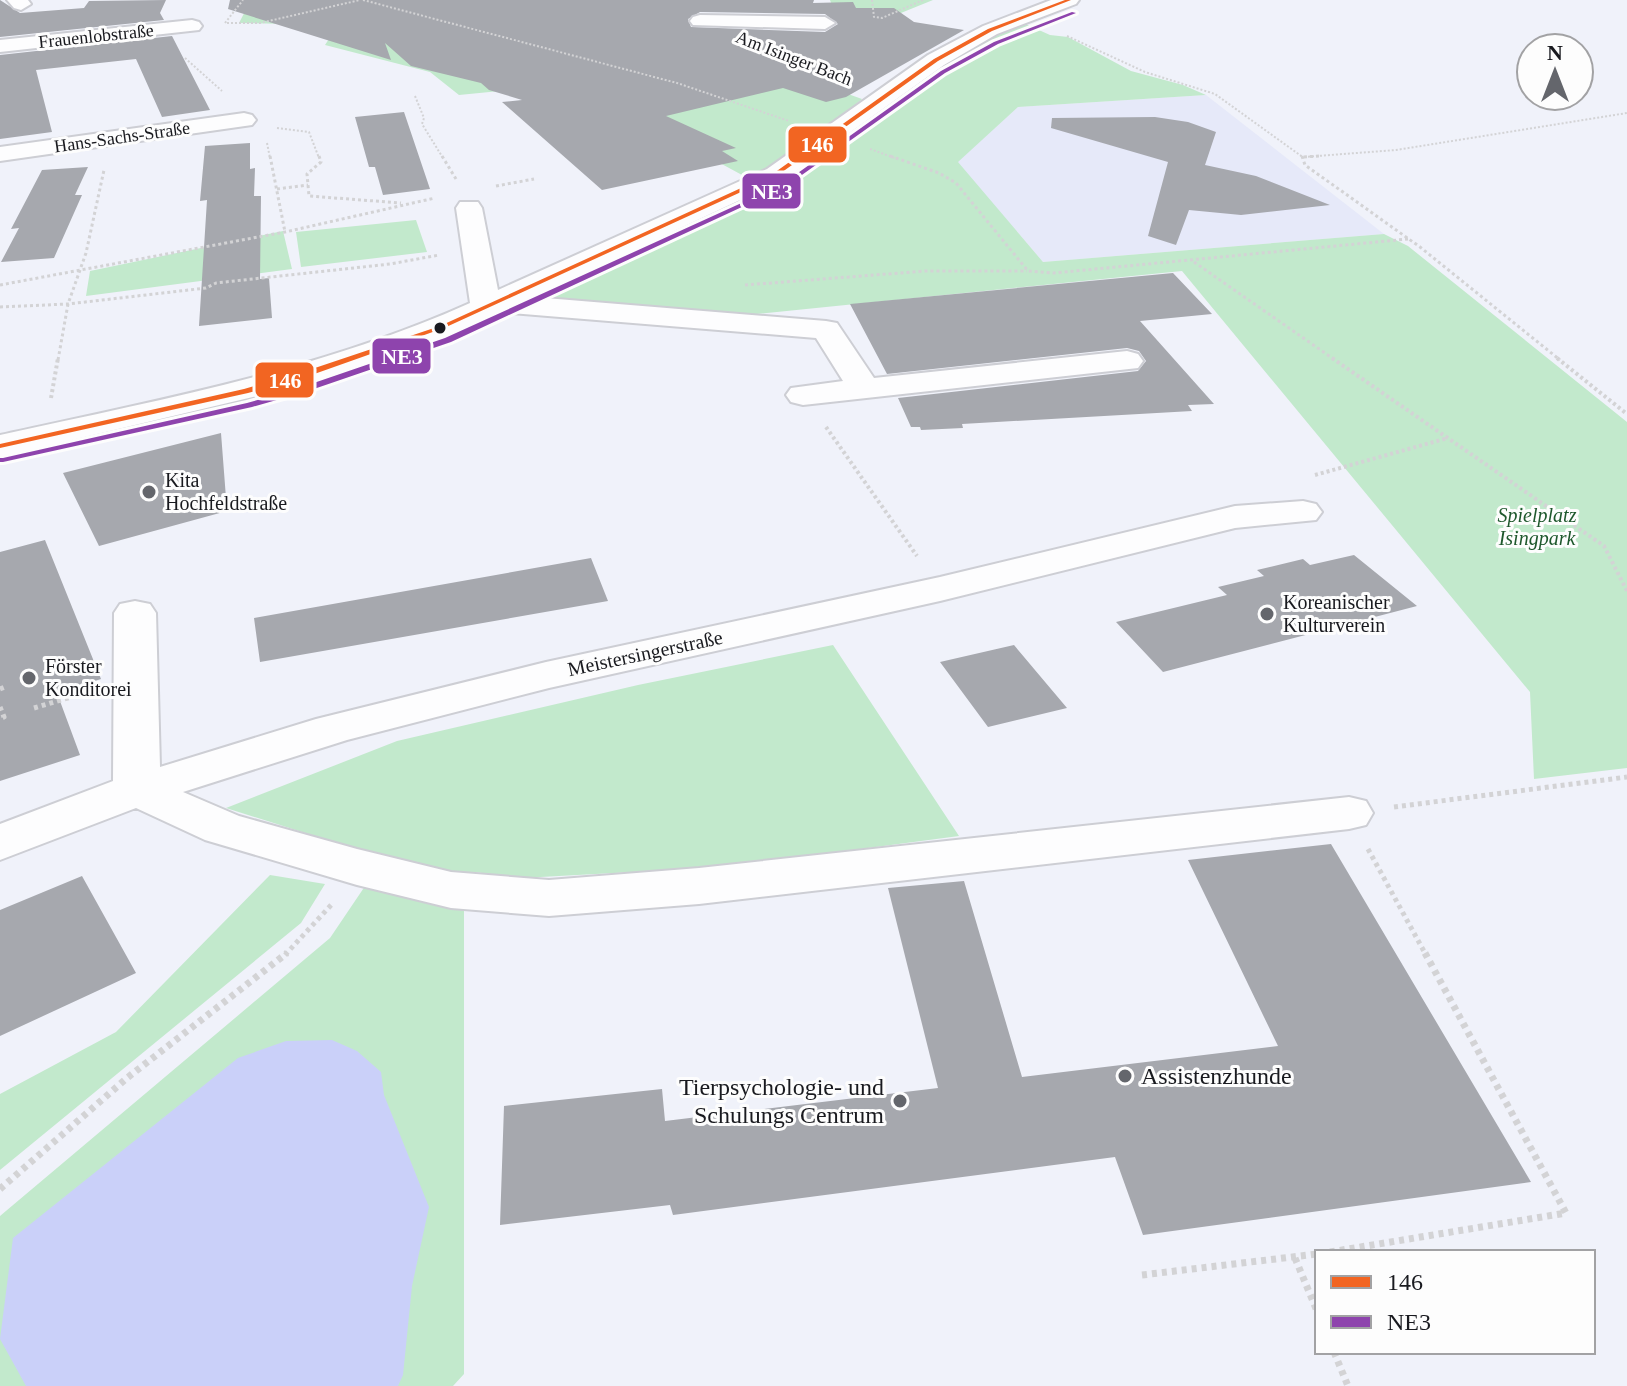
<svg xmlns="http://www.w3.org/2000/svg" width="1627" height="1386" viewBox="0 0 1627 1386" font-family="Georgia,serif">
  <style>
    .built { fill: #e6e9f9 }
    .green { fill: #c2e9cc }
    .water { fill: #cad0f9 }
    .building { fill: #a6a8ae; fill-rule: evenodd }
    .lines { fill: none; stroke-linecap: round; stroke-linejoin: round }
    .minor-casing { stroke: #cdced4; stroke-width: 4 }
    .path-far4 { stroke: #d3d3d5; stroke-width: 2; stroke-dasharray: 2 2; stroke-linecap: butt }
    .path-far3 { stroke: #d3d3d5; stroke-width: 3; stroke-dasharray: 3 3; stroke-linecap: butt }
    .path-far2 { stroke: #d3d3d5; stroke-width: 4; stroke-dasharray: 3 3; stroke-linecap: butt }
    .path-far1 { stroke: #d3d3d5; stroke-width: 5; stroke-dasharray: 4 4; stroke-linecap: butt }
    .path { stroke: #d3d3d5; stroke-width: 7; stroke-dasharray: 5 5; stroke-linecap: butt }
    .minor { fill: #fdfdfe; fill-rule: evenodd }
    .bus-1-casing { stroke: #fdfdfd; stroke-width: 6 }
    .bus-2-casing { stroke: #fdfdfd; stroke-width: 6 }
    .bus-1 { fill: #f26522; fill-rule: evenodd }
    .bus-2 { fill: #8e44ad; fill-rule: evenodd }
    .bus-dot { fill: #191a1f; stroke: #fdfdfd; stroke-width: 3 }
    .poi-dot { fill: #64666c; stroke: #fdfdfd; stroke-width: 3 }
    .labels { text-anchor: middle; stroke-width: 6; stroke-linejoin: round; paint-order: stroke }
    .far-street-label { font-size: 18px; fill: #191a1f; stroke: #fdfdfd }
    .poi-label { font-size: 20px; fill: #191a1f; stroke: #fdfdfd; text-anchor: start }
    .park-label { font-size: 20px; font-style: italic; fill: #1e582c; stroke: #fdfdfd }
    .street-label { font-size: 20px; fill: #191a1f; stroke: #fdfdfd }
    .near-poi-label { font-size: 24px; fill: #191a1f; stroke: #fdfdfd; text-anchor: start }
    .line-badge { stroke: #fdfdfd; stroke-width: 3 }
    .badge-label { font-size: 22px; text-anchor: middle; font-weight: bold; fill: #fff }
  </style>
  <rect width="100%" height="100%" fill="#f0f2fa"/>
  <!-- built -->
  <path class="built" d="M1206 95 1384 234 1043 262 957 162 1018 107Z"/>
  <!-- green -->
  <path class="green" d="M251 0 722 49 862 99 775 174 742 175 574 84 459 95 430 72 325 45 338 25 239 23Z
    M830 0H933L844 36Z
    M1021 22 1050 35 1068 37 1131 71 1183 85 1206 95 1018 107 958 162 1043 262 1384 234 1408 246 1627 422V768L1534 779 1530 692 1182 271 707 319 503 303 838 139 913 90 962 53Z
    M416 220 427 252 301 267 296 232Z
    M283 231 292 269 86 296 90 271Z
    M833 645 959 836 725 867 522 878 474 872 464 909V1374L453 1386H0V1216L330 938 384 858 226 808 397 741 638 685Z
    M270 875 325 884 301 923 0 1170V1094L116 1032Z"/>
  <!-- water -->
  <path class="water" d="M332 1040 357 1051 381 1072 384 1095 429 1207 412 1286 403 1375 398 1386H26L0 1339 13 1238 238 1058 286 1041Z"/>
  <!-- building -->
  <path class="building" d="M0 0 20 13 84 8 89 1 166 0 160 13 164 20 0 37Z
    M230 0H814L813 3 853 2 856 8H894L914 22 964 30 846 97 826 102 783 88 666 116 736 148 722 151 738 161 602 190 502 102 522 100 489 90 481 83 411 66 385 43 391 60 228 9ZM700 12 825 14 838 24 825 32 691 27 688 19Z
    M172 36 210 110 162 117 136 59 36 70 52 132 0 139V55Z
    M404 112 430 189 383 195 375 167H369L355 117Z
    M1155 117 1188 122 1216 132 1205 165 1256 176 1330 205 1241 215 1189 210 1176 245 1148 236 1168 162 1051 128 1052 118Z
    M250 143V169L255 168 254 196H261L260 279 269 278 272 318 199 326 207 200 200 201 205 146Z
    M88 167 75 195H82L54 258 1 262 19 228 11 229 42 170Z
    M1173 273 1212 314 1140 321 1214 404 1188 405 1192 411 962 424 963 428 921 430 920 427H911L898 398 1138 371 1146 361 1139 351 1127 348 887 374 850 304Z
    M221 433 227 511 99 546 63 473Z
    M45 540 101 679 57 693 80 755 0 781V552Z
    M1354 555 1417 606 1163 672 1116 622 1227 595 1218 587 1264 576 1257 570 1303 559 1310 565Z
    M591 558 608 601 260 662 254 618Z
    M1014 645 1067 708 988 727 940 662Z
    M1331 844 1531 1182 1143 1235 1115 1157 673 1215 670 1205 500 1225 504 1106 662 1089 665 1121 938 1088 888 888 964 881 1022 1077 1278 1046 1188 860Z
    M82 876 136 973 0 1036V910Z"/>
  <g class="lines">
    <defs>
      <path id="minor" d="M7 0H28L31 4 21 10 14 8Z
        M1051 0H1079L1076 4 997 34 944 65 785 179 533 297 826 321 837 323 874 378 1127 351 1138 354 1143 361 1138 368 803 405 791 402 786 395 791 388 843 381 816 338 500 312 453 334 312 383 0 457V435C159 400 321 370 470 303L456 208 460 202H478L482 208 498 290 767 169 928 55 983 26Z
        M700 15 825 17 835 23 825 29 693 25 690 21 693 17Z
        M192 20 199 22 202 26 199 30 0 52V40Z
        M244 113 252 115 256 120 252 125 0 161V147Z
        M1303 501 1316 504 1322 512 1316 520 1235 528 940 601 549 688 347 740 183 792 239 816 357 849 451 872 549 880 699 868 1349 797 1366 801 1373 813 1366 825 1349 829 699 904 549 916 451 908 357 885 205 840 136 808 0 860V824L113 781 114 613 120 604 135 601 150 604 156 613 160 767 316 719 546 662 940 577 1235 506Z"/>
    </defs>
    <!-- minor casing -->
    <use href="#minor" class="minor-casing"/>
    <!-- path-far4 -->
    <path class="path-far4" d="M363 0 677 83 789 121
      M872 0 874 17 882 18 923 0
      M225 23 243 0
      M227 23H260L360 0
      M1067 36 1145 72 1215 94 1304 158
      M791 57 848 79
      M185 58 222 91
      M415 96 424 118 422 124 443 158
      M277 128 309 132 319 158
      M267 143 270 158
      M870 149 895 158
      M1304 157 1396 150 1627 113"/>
    <!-- path-far3 -->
    <path class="path-far3" d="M270 156 285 232
      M319 156 321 162 307 174 309 196 401 203
      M442 156 456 179
      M890 156 939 173 956 183 1028 271 1054 273 1408 239
      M1302 156 1305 165 1420 247 1560 360
      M1304 157 1319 156
      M496 186 534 179
      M277 189 308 185
      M1194 262 1335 360
      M0 285 285 232 435 198
      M745 285 926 271H1027
      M0 307 68 304 206 288 216 283 390 264 439 255
      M58 360 68 304 86 253 104 170"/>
    <!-- path-far2 -->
    <path class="path-far2" d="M1332 358 1604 546 1627 591
      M1557 358 1627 414
      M51 398 58 358
      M826 427 917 556
      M1315 475 1448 438"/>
    <!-- path-far1 -->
    <path class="path-far1" d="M0 689 5 687
      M0 707 4 717 0 718
      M34 708 88 692
      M1394 807 1627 777
      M1368 849 1426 955
      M285 955 332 904"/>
    <!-- path -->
    <path class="path" d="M0 1189 127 1078 287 953
      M1330 1252 1566 1213 1425 953
      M1295 1258 1317 1311
      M1142 1275 1317 1254
      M1334 1352 1348 1386"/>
    <!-- minor -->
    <use href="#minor" class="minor"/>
    <defs>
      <path id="bus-1" d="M1065 0H1071L992 31 938 61 778 175 444 328 303 378 248 393 0 448V444L244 389 297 374 440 326 774 173 934 59 988 29Z"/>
      <path id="bus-2" d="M1072 12 1076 13 998 44 945 73 785 187 451 342 308 391 252 407 3 462H0V458H3L247 403 302 387 445 338 781 185 941 71 994 42Z"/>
    </defs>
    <!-- bus-1 casing -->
    <use href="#bus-1" class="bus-1-casing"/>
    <!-- bus-2 casing -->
    <use href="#bus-2" class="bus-2-casing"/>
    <!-- bus-1 -->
    <use href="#bus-1" class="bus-1"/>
    <!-- bus-2 -->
    <use href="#bus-2" class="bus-2"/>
  </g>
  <!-- markers -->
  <circle class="bus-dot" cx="440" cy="328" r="7"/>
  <g class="poi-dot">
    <circle cx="149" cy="492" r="8"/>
    <circle cx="1267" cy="614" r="8"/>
    <circle cx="29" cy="678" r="8"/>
    <circle cx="1125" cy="1076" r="8"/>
    <circle cx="900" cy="1101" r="8"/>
  </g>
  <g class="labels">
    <!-- far-street labels -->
    <g class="far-street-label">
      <text transform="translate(96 36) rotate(-6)" y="6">Frauenlobstraße</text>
      <text transform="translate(794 58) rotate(21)" y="6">Am Isinger Bach</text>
      <text transform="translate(122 137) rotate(-8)" y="6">Hans-Sachs-Straße</text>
    </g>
    <!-- poi labels -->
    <g class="poi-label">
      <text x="165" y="487">Kita<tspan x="165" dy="23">Hochfeldstraße</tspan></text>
      <text x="1283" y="609">Koreanischer<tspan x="1283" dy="23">Kulturverein</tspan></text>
      <text x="45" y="673">Förster<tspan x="45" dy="23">Konditorei</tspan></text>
    </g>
    <!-- park labels -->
    <g class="park-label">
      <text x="1537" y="522">Spielplatz<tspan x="1537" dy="23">Isingpark</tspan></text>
    </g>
    <!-- street labels -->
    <g class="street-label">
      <text transform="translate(645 653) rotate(-12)" y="7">Meistersingerstraße</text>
    </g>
    <!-- near-poi labels -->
    <g class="near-poi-label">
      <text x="1141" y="1084">Assistenzhunde</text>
      <text x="884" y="1095" text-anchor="end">Tierpsychologie- und<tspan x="884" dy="28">Schulungs Centrum</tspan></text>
    </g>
  </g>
  <g class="line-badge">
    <rect x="787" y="125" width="61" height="39" rx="8" fill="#f26522"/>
    <rect x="741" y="172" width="61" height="38" rx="8" fill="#8e44ad"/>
    <rect x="371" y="337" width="61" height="38" rx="8" fill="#8e44ad"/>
    <rect x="254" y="361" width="61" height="38" rx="8" fill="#f26522"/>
  </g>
  <g class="badge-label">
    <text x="817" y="152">146</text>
    <text x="772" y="199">NE3</text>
    <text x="402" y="364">NE3</text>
    <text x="285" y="388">146</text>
  </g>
  <!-- legend -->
  <rect x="1315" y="1250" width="280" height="104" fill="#fdfdfd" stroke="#a2a2a4" stroke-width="2"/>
  <rect x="1331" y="1276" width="40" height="12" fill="#f26522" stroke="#a2a2a4" stroke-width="2"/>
  <text x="1387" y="1290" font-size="24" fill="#191a1f">146</text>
  <rect x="1331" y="1316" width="40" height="12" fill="#8e44ad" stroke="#a2a2a4" stroke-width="2"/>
  <text x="1387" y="1330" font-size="24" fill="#191a1f">NE3</text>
  <!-- north arrow -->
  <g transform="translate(1555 72)"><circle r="38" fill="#fdfdfd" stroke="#a2a2a4" stroke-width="2"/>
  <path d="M0-6L14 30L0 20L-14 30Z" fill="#64666c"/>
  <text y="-12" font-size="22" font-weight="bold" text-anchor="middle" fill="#191a1f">N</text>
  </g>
</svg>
